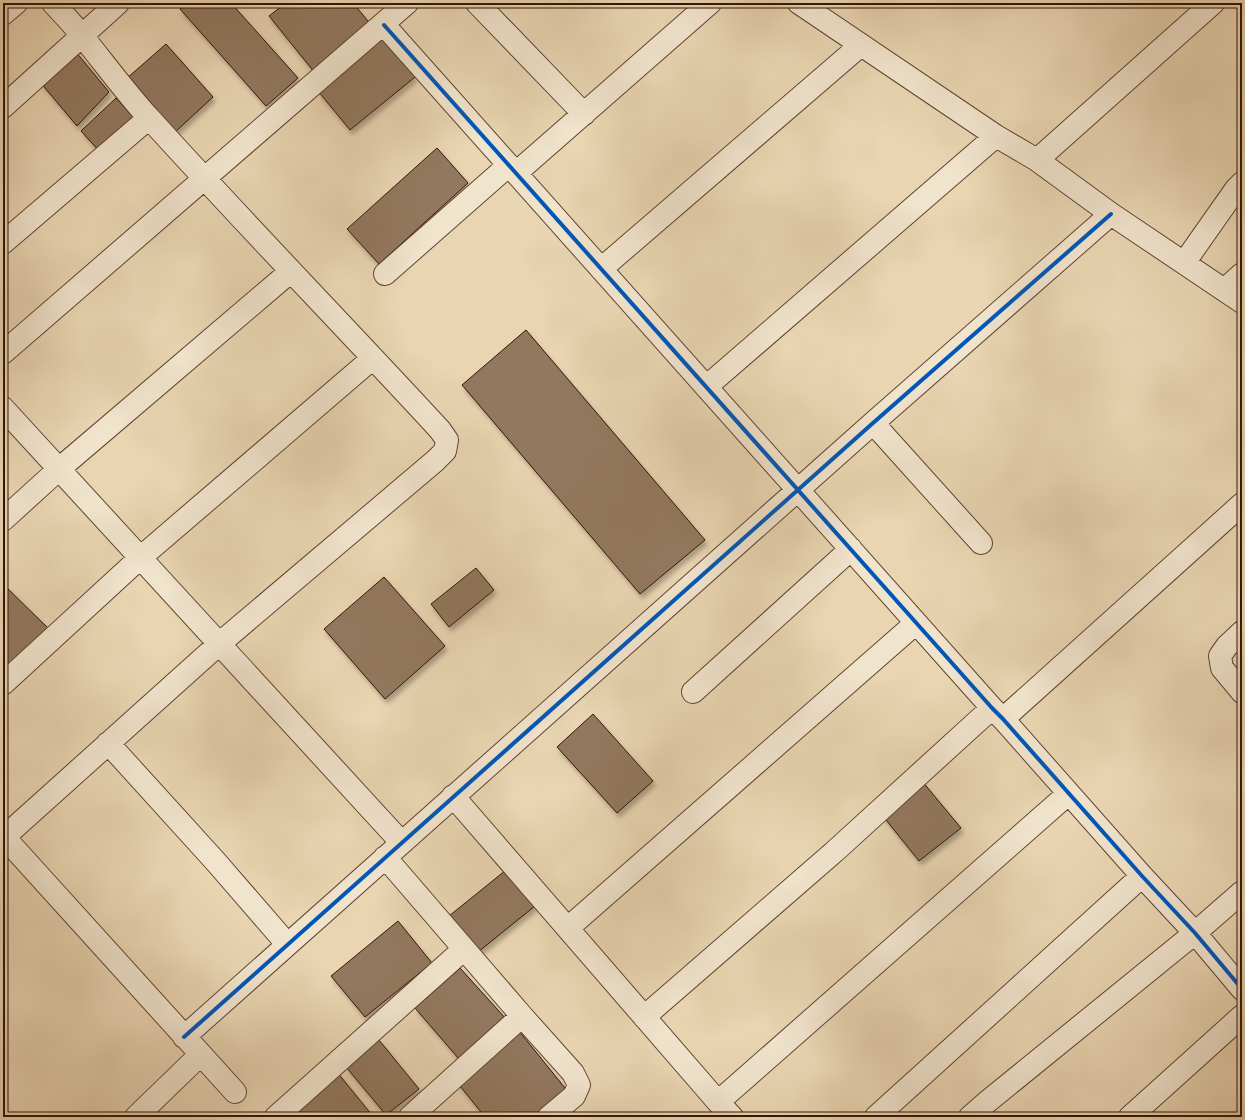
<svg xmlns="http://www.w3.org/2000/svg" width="1245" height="1120" viewBox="0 0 1245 1120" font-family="Alegreya,serif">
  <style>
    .building { fill: #92785e; stroke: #331404; filter: url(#shadow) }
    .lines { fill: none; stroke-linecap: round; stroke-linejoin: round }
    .minor-casing { stroke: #604430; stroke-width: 24 }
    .minor { stroke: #f1e4cd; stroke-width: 22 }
    .cycleway-casing { stroke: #f1e4cd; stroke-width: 6 }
    .cycleway { stroke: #0057b8; stroke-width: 4 }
  </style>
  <defs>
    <filter id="shadow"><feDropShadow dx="2.5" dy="4.5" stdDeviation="2" flood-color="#0004"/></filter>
  </defs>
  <rect width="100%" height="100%" fill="#e9d5b2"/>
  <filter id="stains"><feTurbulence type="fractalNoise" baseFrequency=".005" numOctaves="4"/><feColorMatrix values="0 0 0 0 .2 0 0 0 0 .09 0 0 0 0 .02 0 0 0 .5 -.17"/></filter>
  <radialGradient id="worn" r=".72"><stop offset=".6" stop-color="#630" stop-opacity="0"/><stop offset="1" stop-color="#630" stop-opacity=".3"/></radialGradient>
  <!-- building -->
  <path class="building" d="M187 3H231L298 78 266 106 180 9Z
    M286 3H353L372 26 315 73 269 16Z
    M383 38 415 77 350 130 318 91Z
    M166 44 213 97 174 133 126 79Z
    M76 52 109 92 77 126 40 82Z
    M116 98 136 120 101 153 81 131Z
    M437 148 468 183 379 264 347 229Z
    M526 330 705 540 640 594 462 385Z
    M476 568 494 590 449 627 431 604Z
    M384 577 445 646 385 699 324 629Z
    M3 584 50 630 3 671Z
    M593 714 653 781 617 813 557 747Z
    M922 781 961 828 919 861 882 815Z
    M506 870 535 906 478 952 449 916Z
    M398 921 432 963 365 1017 331 976Z
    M460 968 507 1020 459 1059 415 1008Z
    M519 1031 569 1093 539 1117H485L456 1081Z
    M379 1040 419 1089 386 1115 346 1067Z
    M337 1072 372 1115 369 1117H282Z"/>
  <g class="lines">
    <defs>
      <path id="minor" d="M477 3 584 114
        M799 3 996 136 1037 160 1111 214 1242 302
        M3 14 16 3
        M384 25 992 708 1003 719 1142 876 1195 933 1242 989
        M3 107 118 3
        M1037 160 1213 3
        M516 173 710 3
        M3 243 149 118
        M1184 263 1236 189 1242 183
        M601 269 861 45
        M385 274 509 165
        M1224 290 1242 274
        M3 353 407 3
        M706 387 996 136
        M3 408 401 842
        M873 423 981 543
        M3 520 59 469 290 272
        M1242 632 1227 646 1220 656 1222 668 1242 692
        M3 684 140 558 373 358
        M693 692 851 549
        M1003 719 1242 504
        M108 743 216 862 287 944
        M453 796 718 1102 732 1117
        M4 837 235 1092
        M3 838 219 644 435 461 445 451 447 440 440 430C344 326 245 224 150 119 126 93 105 64 83 37 74 25 63 14 53 3
        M385 857 522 1016 573 1073 579 1085 574 1096 549 1117
        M568 928 916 623
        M644 1017 834 852 992 708
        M184 1037 873 423 1111 214
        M718 1102 1068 794
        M136 1117 200 1055
        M276 1117 464 949
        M410 1117 522 1016
        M876 1117 1142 876
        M970 1117 987 1102 1195 933 1242 892
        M1130 1117 1242 1016"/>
    </defs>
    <!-- minor casing -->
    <use href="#minor" class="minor-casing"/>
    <!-- minor -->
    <use href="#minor" class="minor"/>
    <defs>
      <path id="cycleway" d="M384 25 992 708 1003 719 1142 876 1195 933 1242 989
        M184 1037 873 423 1111 214"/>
    </defs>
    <!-- cycleway casing -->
    <use href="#cycleway" class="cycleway-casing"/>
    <!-- cycleway -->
    <use href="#cycleway" class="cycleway"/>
  </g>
  <!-- margin -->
  <rect width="1245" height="1120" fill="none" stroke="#e9d5b2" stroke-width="16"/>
  <rect x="4" y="4" width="1237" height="1112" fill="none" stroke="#331404" stroke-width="2"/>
  <rect x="8" y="8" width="1229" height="1104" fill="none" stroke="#331404"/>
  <rect width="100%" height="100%" filter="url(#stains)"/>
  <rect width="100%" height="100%" fill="url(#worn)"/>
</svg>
